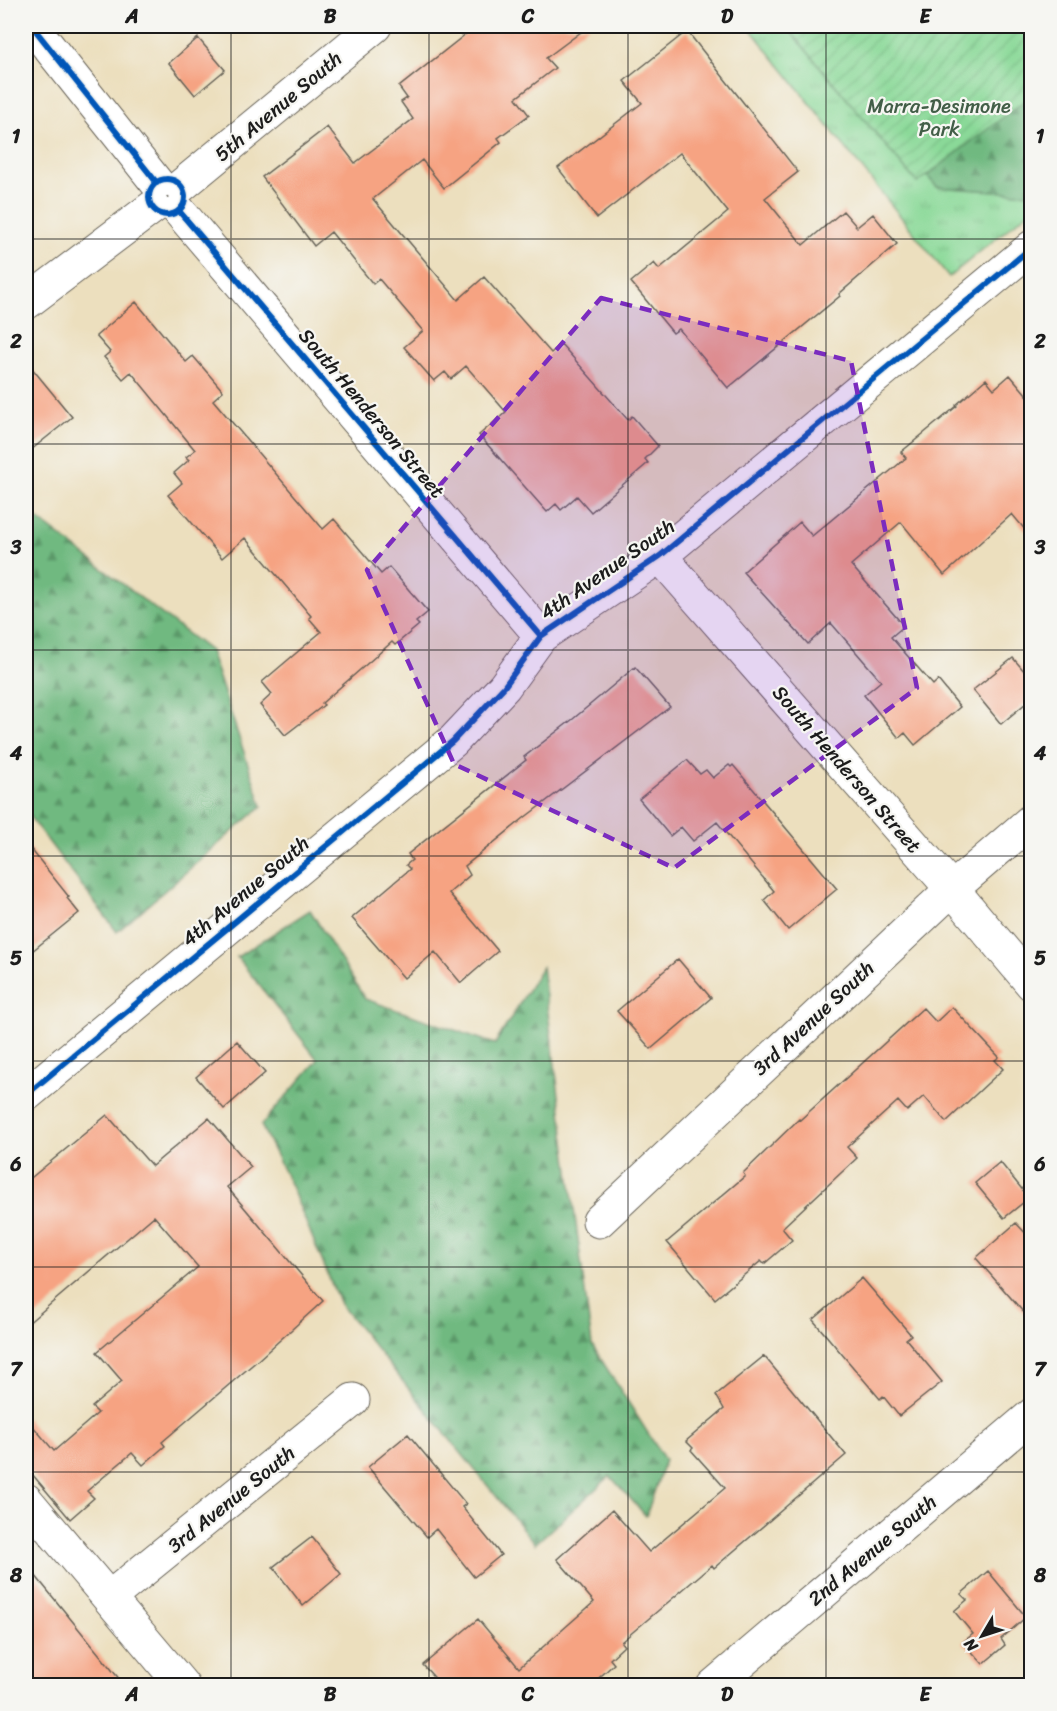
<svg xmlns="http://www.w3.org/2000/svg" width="1057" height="1711" viewBox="0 0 1057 1711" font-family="Sriracha,sans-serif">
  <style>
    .grass { fill: url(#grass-tufts); stroke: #537a5a; stroke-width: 1.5 }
    .forest { fill: url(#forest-firs); stroke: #466a4e; stroke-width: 1.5 }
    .garden { fill: url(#garden-furrows); stroke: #537a5a; stroke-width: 1.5 }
    .building { fill: #f6a382 }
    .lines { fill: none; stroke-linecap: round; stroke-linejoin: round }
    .minor-casing { stroke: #656055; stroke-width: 35 }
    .minor { stroke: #fff; stroke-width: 33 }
    .cycleway-casing { stroke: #f6f6f2; stroke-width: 10 }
    .cycleway { stroke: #0057b8; stroke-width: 6 }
    .marked { fill: #7b2cbf; fill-opacity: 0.2; stroke: #7b2cbf; stroke-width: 4.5; stroke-dasharray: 12 8; stroke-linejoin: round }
    .grid { fill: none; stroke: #1c1c1c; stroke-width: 1.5; stroke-opacity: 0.55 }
    .labels { text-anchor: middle; stroke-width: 4.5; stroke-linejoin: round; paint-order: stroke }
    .street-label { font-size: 20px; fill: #1c1c1c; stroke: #f6f6f2 }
    .park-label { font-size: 20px; fill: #425e47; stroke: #f6f6f2 }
    .neatline { fill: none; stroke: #1c1c1c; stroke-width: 2 }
    .grid-label { font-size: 20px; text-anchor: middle; font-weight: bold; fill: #1c1c1c }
  </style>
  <defs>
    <pattern id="grass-tufts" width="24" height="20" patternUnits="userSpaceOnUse" patternTransform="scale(1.5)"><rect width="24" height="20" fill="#8ad998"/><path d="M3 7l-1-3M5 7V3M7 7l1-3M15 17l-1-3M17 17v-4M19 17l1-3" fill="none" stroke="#76ba82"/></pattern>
    <pattern id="forest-firs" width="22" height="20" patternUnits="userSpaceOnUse" patternTransform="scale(1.5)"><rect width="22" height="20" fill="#6fb980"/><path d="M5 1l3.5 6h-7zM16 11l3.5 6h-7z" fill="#5a9668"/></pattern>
    <pattern id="garden-furrows" width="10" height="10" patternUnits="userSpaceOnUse" patternTransform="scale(1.5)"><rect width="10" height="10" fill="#8ad998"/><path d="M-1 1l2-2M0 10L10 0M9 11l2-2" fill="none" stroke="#76ba82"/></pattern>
  </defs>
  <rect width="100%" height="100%" fill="#f6f6f2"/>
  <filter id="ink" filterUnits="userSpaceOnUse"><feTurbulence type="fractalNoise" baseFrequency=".0167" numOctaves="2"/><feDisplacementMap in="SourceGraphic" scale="12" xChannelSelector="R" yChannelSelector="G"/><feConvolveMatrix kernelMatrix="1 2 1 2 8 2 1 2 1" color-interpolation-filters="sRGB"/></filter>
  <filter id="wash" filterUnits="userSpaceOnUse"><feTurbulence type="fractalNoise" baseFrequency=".008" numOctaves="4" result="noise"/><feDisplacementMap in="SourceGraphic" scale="24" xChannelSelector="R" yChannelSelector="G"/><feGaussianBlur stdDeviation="1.35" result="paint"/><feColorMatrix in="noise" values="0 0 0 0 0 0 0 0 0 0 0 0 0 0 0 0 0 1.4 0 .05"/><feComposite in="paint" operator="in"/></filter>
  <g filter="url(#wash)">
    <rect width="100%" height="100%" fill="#ecdfbe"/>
    <!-- grass -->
    <path class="grass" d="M748 26H1031V210L949 277Z"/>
    <!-- forest -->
    <path class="forest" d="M1031 93V194L937 187 927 176Z
      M26 510 210 651 262 806 117 932 26 812Z
      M310 910 365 999 495 1044 542 967 592 1345 665 1460 646 1516 610 1476 535 1544 340 1304 291 1186 261 1125 318 1060 237 957Z"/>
    <!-- garden -->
    <path class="garden" d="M786 26H1031V96L917 183Z"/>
    <g id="blocks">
      <!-- building -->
      <path class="building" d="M476 26H589L546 58 555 68 516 98 529 115 498 138 501 142 444 188 422 160 373 199 458 300 484 277 551 353 561 344 628 420 632 416 658 446 645 459 648 463 591 512 577 496 561 510 556 504 547 512 479 435 506 412 466 366 451 379 445 372 434 381 404 347 423 331 379 279 373 284 331 232 314 246 262 177 327 127 355 163 413 119 401 102 407 98 399 87Z
        M687 31 798 172 765 198 803 245 843 211 857 227 873 214 897 244 839 294 840 296 728 388 679 329 673 333 631 282 654 263 659 269 728 212 680 153 597 218 558 168 642 103 624 81Z
        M198 38 225 70 195 95 169 63Z
        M136 302 186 362 193 356 223 391 213 400 323 529 334 519 381 574 389 567 428 612 416 622 419 625 395 645 392 642 322 703 324 705 285 735 260 705 272 694 262 682 321 632 309 618 311 616 245 538 222 558 168 495 182 483 174 473 189 460 186 457 195 450 131 372 123 379 104 357 110 352 96 336Z
        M26 361 72 417 26 454Z
        M1010 375 1032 401V538L1012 514 944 575 901 522 851 565 904 626 891 637 933 685 938 680 960 707 915 745 905 733 899 738 864 695 881 681 831 623 808 644 743 572 800 522 812 536 906 458 901 452 957 406 956 405 986 379 994 389Z
        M1013 658 1032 680V698L1001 724 973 690Z
        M635 667 670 707 524 818 465 866 470 875 449 893 498 951 461 983 435 952 404 978 352 918 410 869 406 865 412 860 408 854 526 760 524 757 573 719Z
        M687 760 700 774 706 770 713 778 729 765 731 767 733 765 837 889 788 930 764 900 774 891 717 822 693 841 681 827 670 836 639 799Z
        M26 843 69 897 67 898 79 913 26 956Z
        M678 959 711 998 651 1049 617 1011Z
        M952 1007 999 1057 995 1060 1003 1069 946 1122 924 1096 907 1111 898 1101 847 1147 857 1158 782 1228 792 1240 764 1264 761 1261 715 1299 667 1242 745 1176 743 1173 799 1119 800 1120 923 1008 936 1022Z
        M237 1041 265 1073 224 1109 196 1077Z
        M107 1115 152 1166 209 1118 251 1167 227 1187 323 1301 258 1360 162 1442 165 1446 143 1465 132 1453 87 1491 94 1498 70 1519 26 1467V1418L54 1451 98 1413 92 1407 122 1381 97 1352 198 1267 154 1216 26 1325V1182Z
        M1000 1162 1029 1198 1004 1218 975 1183Z
        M1016 1223 1032 1240V1322L976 1258Z
        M862 1278 911 1335 906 1339 942 1382 899 1416 883 1396 880 1399 813 1320Z
        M764 1356 846 1455 714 1568 712 1565 621 1642 624 1646 610 1659 614 1664 590 1686H442L423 1665 478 1619 519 1668 594 1602 557 1559 612 1510 649 1552 725 1488 691 1450 693 1448 686 1441 724 1409 716 1395Z
        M408 1434 466 1504 462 1507 501 1555 474 1577 436 1529 427 1537 368 1467Z
        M312 1537 341 1574 303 1606 273 1567Z
        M26 1564 125 1686H26Z
        M988 1571 1026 1617 1001 1639 1005 1645 983 1664 963 1642 973 1634 954 1611 967 1600 961 1594Z"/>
    </g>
  </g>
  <g filter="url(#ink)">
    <use href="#blocks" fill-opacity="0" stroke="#656055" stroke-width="1.5"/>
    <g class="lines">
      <defs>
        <path id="minor" d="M32 26 157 183
          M181 186 375 26
          M179 211 541 636
          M26 303 153 207
          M660 556 952 889 1032 984
          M26 1095 453 741 504 687 541 636 660 556 1032 247
          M599 1221 952 889 1032 820
          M26 1500 183 1686
          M109 1598 353 1400
          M713 1686 1032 1415"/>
      </defs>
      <!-- minor casing -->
      <use href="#minor" class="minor-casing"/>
      <!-- minor -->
      <use href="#minor" class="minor"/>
      <defs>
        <path id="cycleway" d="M32 26 157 183
          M149 197a18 18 0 1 1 36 0a18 18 0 1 1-36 0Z
          M179 211 541 636
          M26 1095 453 741 504 687 541 636 660 556 1032 247"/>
      </defs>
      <!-- cycleway casing -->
      <use href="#cycleway" class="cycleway-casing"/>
      <!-- cycleway -->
      <use href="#cycleway" class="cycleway"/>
    </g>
  </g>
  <!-- marked area -->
  <path class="marked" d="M601 298 851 361 917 688 674 868 454 764 367 570Z"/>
  <!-- grid -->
  <path class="grid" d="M231 26V1686M429 26V1686M628 26V1686M826 26V1686M26 239H1032M26 444H1032M26 650H1032M26 856H1032M26 1061H1032M26 1267H1032M26 1472H1032"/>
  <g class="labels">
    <!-- street labels -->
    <g class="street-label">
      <text transform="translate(278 106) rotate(-40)" y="7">5th Avenue South</text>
      <text transform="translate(372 413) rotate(50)" y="7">South Henderson Street</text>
      <text transform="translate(607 569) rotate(-35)" y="7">4th Avenue South</text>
      <text transform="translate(847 769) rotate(49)" y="7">South Henderson Street</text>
      <text transform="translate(245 891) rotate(-40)" y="7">4th Avenue South</text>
      <text transform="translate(813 1018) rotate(-43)" y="7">3rd Avenue South</text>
      <text transform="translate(231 1499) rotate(-39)" y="7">3rd Avenue South</text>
      <text transform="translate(872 1550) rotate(-40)" y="7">2nd Avenue South</text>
    </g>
    <!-- park labels -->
    <g class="park-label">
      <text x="939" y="113">Marra-Desimone<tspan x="939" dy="23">Park</tspan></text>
    </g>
  </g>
  <!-- margin -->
  <rect width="1057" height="1711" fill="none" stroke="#f6f6f2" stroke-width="66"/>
  <!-- north arrow -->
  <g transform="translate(982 1636) rotate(231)" stroke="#f6f6f2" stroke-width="4.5" paint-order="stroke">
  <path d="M0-4.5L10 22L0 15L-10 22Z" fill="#1c1c1c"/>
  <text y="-9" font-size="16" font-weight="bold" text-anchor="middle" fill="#1c1c1c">N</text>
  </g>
  <rect x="33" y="33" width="991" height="1645" class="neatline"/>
  <g class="grid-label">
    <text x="132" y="23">A</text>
    <text x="330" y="23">B</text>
    <text x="528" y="23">C</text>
    <text x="727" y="23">D</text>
    <text x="925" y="23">E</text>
    <text x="16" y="143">1</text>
    <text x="1040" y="143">1</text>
    <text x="16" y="348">2</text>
    <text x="1040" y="348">2</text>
    <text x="16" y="554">3</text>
    <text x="1040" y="554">3</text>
    <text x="16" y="760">4</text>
    <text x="1040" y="760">4</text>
    <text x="16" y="965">5</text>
    <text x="1040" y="965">5</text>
    <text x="16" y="1171">6</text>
    <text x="1040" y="1171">6</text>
    <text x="16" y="1376">7</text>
    <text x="1040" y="1376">7</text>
    <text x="16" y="1582">8</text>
    <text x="1040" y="1582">8</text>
    <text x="132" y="1701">A</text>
    <text x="330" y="1701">B</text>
    <text x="528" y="1701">C</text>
    <text x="727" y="1701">D</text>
    <text x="925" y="1701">E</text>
  </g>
</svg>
